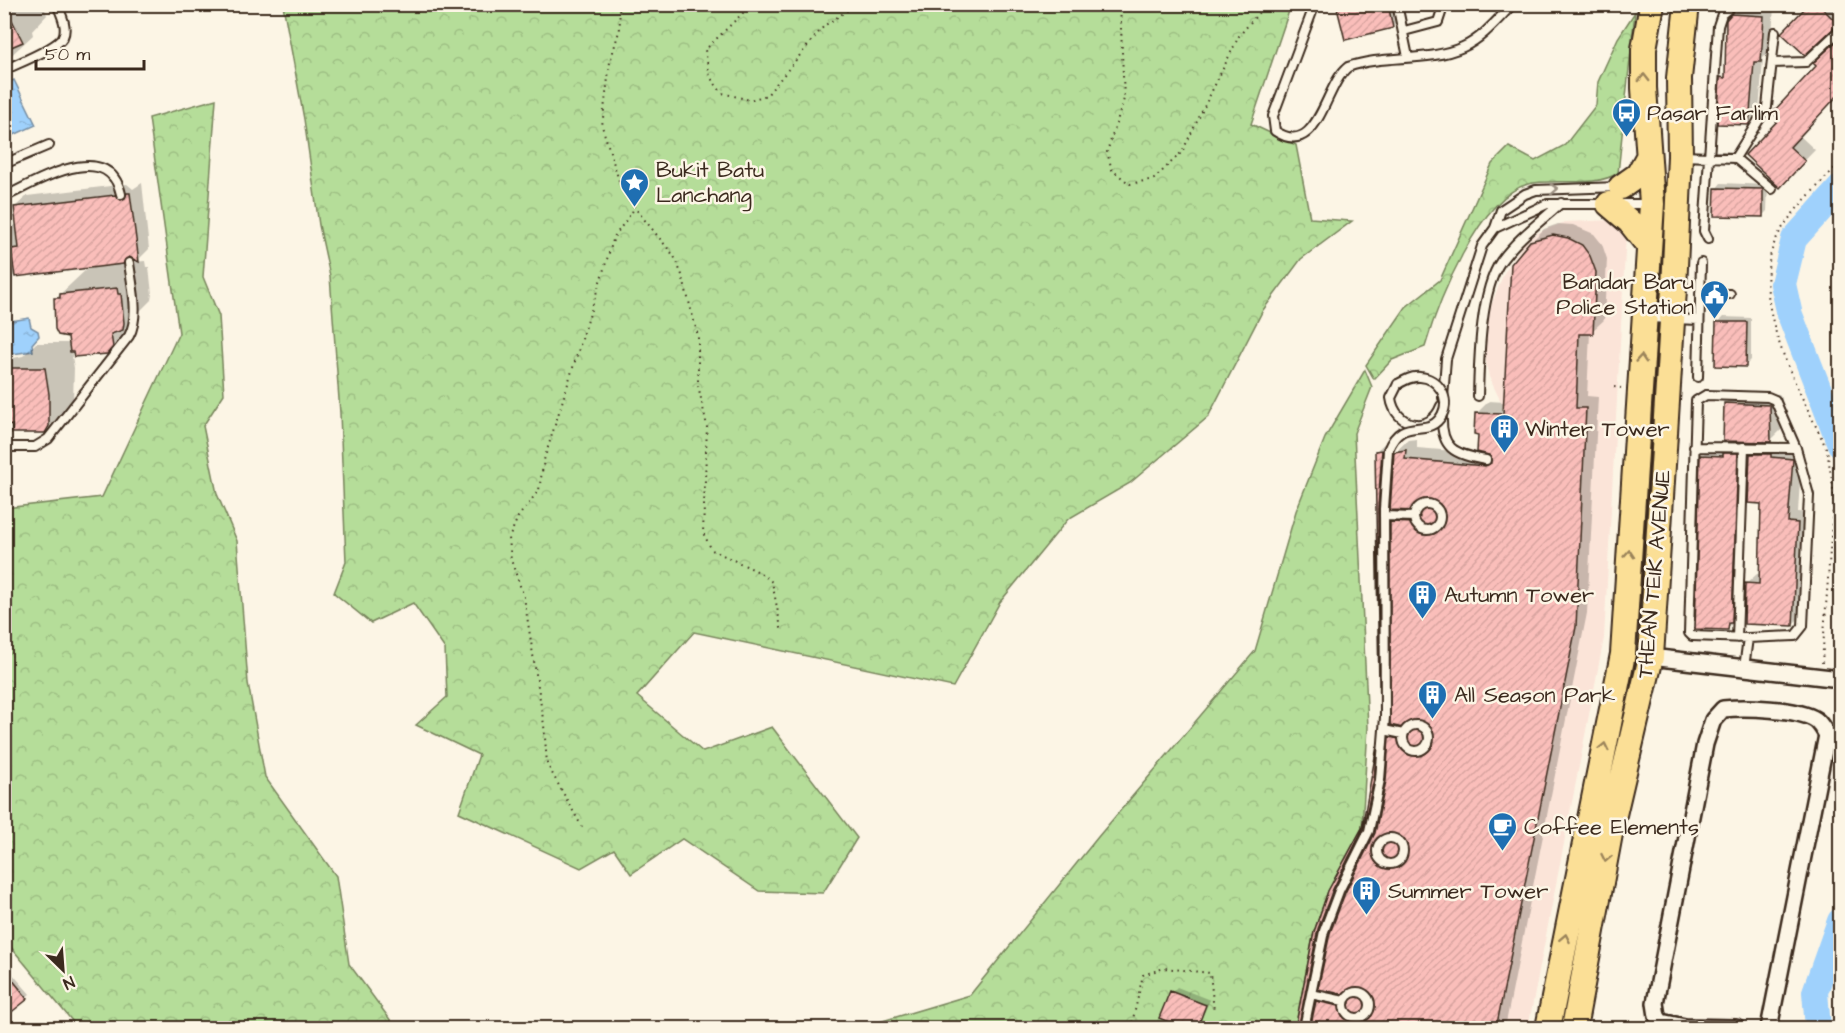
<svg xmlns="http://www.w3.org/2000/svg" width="1845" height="1033" viewBox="0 0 1845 1033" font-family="'Architects Daughter',sans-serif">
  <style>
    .built { fill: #fbe4d8 }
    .forest { fill: url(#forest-crowns); stroke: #78845c; stroke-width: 1.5 }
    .water { fill: url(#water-ripples); stroke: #778ea3; stroke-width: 1.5 }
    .shadow { fill: #0003; fill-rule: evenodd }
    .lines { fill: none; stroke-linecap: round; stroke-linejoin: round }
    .river { stroke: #9fd1fc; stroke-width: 26 }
    .building { fill: url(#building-hatch); stroke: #3b2a1e; stroke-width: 1.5 }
    .service-casing { stroke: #3b2a1e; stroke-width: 12 }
    .minor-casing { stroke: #3b2a1e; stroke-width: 20 }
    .primary-casing { stroke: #3b2a1e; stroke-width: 28 }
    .path { stroke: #3b2a1e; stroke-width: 2; stroke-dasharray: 1.5 4.5; stroke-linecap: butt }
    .service { stroke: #fcf5e5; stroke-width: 8 }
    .minor { stroke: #fcf5e5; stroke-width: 15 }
    .primary { stroke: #fbdf96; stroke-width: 24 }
    .service-bridge-casing { stroke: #3b2a1e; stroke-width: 12; stroke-linecap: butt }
    .service-bridge { stroke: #fcf5e5; stroke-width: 8 }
    .oneway { stroke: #9b845a }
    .oneway2 { stroke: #9c9082 }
    .labels { text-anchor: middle; stroke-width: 5; stroke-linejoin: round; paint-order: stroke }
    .poi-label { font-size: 22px; fill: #3b2a1e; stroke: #fcf5e5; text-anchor: start }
    .street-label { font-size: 22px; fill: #3b2a1e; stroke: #fcf5e5 }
  </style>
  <defs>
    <pattern id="forest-crowns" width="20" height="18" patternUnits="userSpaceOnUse" patternTransform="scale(1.5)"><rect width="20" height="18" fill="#b5dd99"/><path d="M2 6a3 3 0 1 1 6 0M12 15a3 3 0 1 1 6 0" fill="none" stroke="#9dbe83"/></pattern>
    <pattern id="water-ripples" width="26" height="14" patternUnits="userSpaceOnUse" patternTransform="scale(1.5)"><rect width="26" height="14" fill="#9fd1fc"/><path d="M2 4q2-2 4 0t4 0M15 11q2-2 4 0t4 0" fill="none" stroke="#8ab4d8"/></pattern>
    <pattern id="building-hatch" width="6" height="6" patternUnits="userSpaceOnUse" patternTransform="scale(1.5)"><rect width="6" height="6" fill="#fabeba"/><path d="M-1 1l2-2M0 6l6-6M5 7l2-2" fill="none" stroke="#d7a39f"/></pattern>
  </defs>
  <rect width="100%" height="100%" fill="#fcf5e5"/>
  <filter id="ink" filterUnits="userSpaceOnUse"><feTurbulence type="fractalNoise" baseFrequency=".0167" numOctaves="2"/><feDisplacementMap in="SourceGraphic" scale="12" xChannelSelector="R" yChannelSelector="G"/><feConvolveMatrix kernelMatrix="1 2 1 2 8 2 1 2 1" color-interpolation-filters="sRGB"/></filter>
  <g filter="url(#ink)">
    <!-- built -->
    <path class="built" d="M1614 220 1626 234 1604 638 1528 1028H1426L1517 407 1503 406 1489 377 1484 351 1488 313 1504 273 1524 242 1539 232 1565 222Z"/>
    <!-- forest -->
    <path class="forest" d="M283 5H1291L1251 124 1296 145 1310 218 1352 221 1301 259 1263 310 1208 417 1130 483 1068 519 1000 602 953 687 694 632 637 696 703 752 772 727 857 838 823 893 759 891 682 839 631 874 614 849 581 868 459 812 479 755 416 725 447 697 445 649 413 603 371 623 334 593 346 562 340 413 330 276 319 225 304 119Z
      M1635 12 1618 173C1593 189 1556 177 1528 184 1479 197 1438 302 1425 347L1392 360 1374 379 1366 365 1406 307 1440 280 1492 164 1509 147 1535 161 1565 145 1596 105 1598 82 1618 38Z
      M216 99 203 277 219 316 224 394 203 426 217 494 237 541 248 683 265 777 336 876 349 964 394 1025 416 1028H78L5 940 7 545 5 508 102 497 179 333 149 118Z
      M1365 370 1372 387 1354 433 1368 727 1362 828 1328 891 1314 932 1295 1028H859L970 995 1098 837 1255 651 1296 511 1325 438Z"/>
    <!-- water -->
    <path class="water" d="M14 80 36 125 5 139V84Z
      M29 318 31 327 38 331 39 336 32 344 33 351 5 355V322Z"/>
    <!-- shadow -->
    <path class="shadow" d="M4 4H43L47 15 32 31 33 35 4 62Z
      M1337 4H1400L1403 16 1393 27Z
      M1455 4H1472L1456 8Z
      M1811 4H1839L1840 20 1805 53Z
      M1743 5 1774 6 1771 50 1763 58 1759 113 1748 123 1722 78 1726 74 1732 15Z
      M1840 39V91L1799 135 1815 150 1780 186 1781 119 1819 66 1815 63Z
      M142 183 149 249 138 260 129 256 121 263 145 261 146 267H149L152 294 151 300 140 311V317L107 352 71 350 74 368 73 402 45 431 4 420V367L14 358 23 356 36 343H70L55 299 90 266 4 277V227L18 225 15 207 27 196 127 184 133 189Z
      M1721 183 1768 185 1767 211 1762 216 1716 189Z
      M1558 224 1573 225 1594 234 1602 244 1607 259 1604 320 1590 333 1587 396 1598 397 1587 613 1505 1028H1297L1316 932 1330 892 1364 828 1378 746 1402 727 1392 523 1405 509 1395 452 1408 440 1417 439V448L1478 453 1477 413 1489 401 1505 402 1531 242 1544 229ZM1387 759V781L1376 833 1329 990 1317 1002 1313 1020 1310 1018 1330 916 1375 815Z
      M1723 317 1751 318V360L1746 365 1718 322Z
      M1736 393 1779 394 1782 398 1781 430 1771 440 1725 403Z
      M1387 441H1392L1388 497 1389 674 1380 682 1376 451Z
      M1735 443H1748L1742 611 1728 628 1702 456 1712 445 1732 446Z
      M1762 444 1802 448 1798 512 1808 513 1803 614 1792 625 1746 584 1757 574H1760L1762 502 1751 454Z
      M4 964 30 994 4 1016Z
      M1177 987 1210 1000 1197 1028 1172 992Z"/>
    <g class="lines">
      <!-- river -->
      <path class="river" d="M1840 188 1794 239 1783 284 1790 315 1840 444
        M1818 1028 1815 992 1840 921"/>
    </g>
    <!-- building -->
    <path class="building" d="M4 4 23 42 4 50Z
      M1336 4H1388L1393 28 1345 40Z
      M1809 4H1818L1838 24 1805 55 1781 33Z
      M1731 14 1764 16 1761 62H1754L1749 125 1717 124 1720 77 1725 78 1726 20Z
      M1840 38V93L1790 147 1805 161 1780 188 1745 155 1779 119 1772 113 1816 66 1813 63Z
      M1715 188 1763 189V217L1714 216Z
      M127 193H130L139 262 129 257 123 264 15 277 11 249 19 248 14 207 115 195 121 200 125 198Z
      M1553 235 1568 238 1582 245 1590 256 1596 272 1593 334H1579L1576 408H1586L1576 627 1496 1029H1310L1316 1001 1343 1007 1350 1003 1346 995 1318 989 1330 933 1345 893 1375 833 1386 781 1389 737 1404 740 1409 735 1407 729 1390 725V522L1414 523 1420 517 1415 511 1390 510 1394 452 1406 450 1405 459 1485 466 1491 463 1489 455 1477 452 1478 435 1474 434 1475 413 1503 414 1511 264 1530 241Z
      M117 288 118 294H121L124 323 123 330 111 334 113 347 107 354 74 357 73 352H70L68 337 58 335 55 329 54 298H60V294Z
      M1716 322H1747L1746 367 1715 366Z
      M9 368H45L49 394V426L45 433H12V425L8 426V411H4Z
      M1724 403 1770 405 1771 442 1723 441Z
      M1382 450 1378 509 1379 686 1375 451Z
      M1723 453H1738L1732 623H1729L1728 630 1695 629 1700 455 1723 456Z
      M1750 454H1771V457L1793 459 1788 522 1798 523 1793 626 1744 624 1745 583 1759 584 1761 504 1748 503Z
      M1377 746 1374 779 1363 829 1333 889 1318 929 1298 1029H1295L1314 932 1328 891 1362 828Z
      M11 978 28 999 4 1018V983Z
      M1170 991 1206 1005 1197 1029H1186L1159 1018Z"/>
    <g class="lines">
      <defs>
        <path id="service" d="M1315 4 1273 116 1275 131C1319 160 1324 85 1348 67 1384 54 1427 63 1463 47 1483 38 1498 19 1513 4
          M1397 4 1408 57
          M1404 31 1438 22 1441 13 1439 4
          M1772 63 1806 62 1840 30
          M4 70C18 63 56 49 63 37 68 27 61 14 57 4
          M1683 156 1735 158 1772 189
          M1735 158 1767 107 1775 32
          M4 164 49 145
          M4 197C36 182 108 137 121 194
          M1617 204H1650
          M1495 228 1547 204H1605
          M1708 239 1704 231 1718 26 1722 14 1734 4
          M1700 294H1730
          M1647 318 1699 320
          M1698 377 1701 263
          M1398 384 1391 398C1395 427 1430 435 1441 406
          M1706 395 1768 397 1775 400 1796 448 1809 495 1803 626 1795 636 1748 638 1692 636 1689 633 1696 401Z
          M1478 396C1479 360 1480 291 1501 261 1517 239 1541 221 1561 203
          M1443 398 1446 359 1482 246 1495 228 1501 210 1525 194 1536 190 1618 187
          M1442 413C1440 449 1454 454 1486 460
          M4 447H35L48 439 129 336C140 315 132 286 129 263
          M1694 447 1796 448
          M1414 517a13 13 0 1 1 26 0a13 13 0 1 1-26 0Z
          M1384 516 1414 517
          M1737 638 1744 447
          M1744 668 1748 638
          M1403 738a13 13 0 1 1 26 0a13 13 0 1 1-26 0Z
          M1384 730 1403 734
          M1377 851a13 13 0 1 1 26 0a13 13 0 1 1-26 0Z
          M1344 1005a13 13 0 1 1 26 0a13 13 0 1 1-26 0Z
          M1311 994 1344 1001
          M1304 1028 1324 931 1339 891 1369 831 1380 780 1385 717 1384 509 1388 450"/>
        <path id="minor" d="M1651 657 1840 679
          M1736 1028 1685 1027 1661 1022 1657 1016 1655 1003 1705 744 1713 720 1723 709C1744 707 1798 708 1816 720 1821 724 1824 730 1827 735L1769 1028"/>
        <path id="primary" d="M1621 187 1638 175 1648 157
          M1609 204 1630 222 1649 246
          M1548 1028 1623 654 1652 204 1644 88V49L1652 4
          M1574 1028 1612 823 1651 657 1674 289 1680 156 1679 78 1687 4"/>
      </defs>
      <!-- service casing -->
      <use href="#service" class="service-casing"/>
      <!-- minor casing -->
      <use href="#minor" class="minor-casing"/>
      <!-- primary casing -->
      <use href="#primary" class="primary-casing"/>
      <!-- path -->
      <path class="path" d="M619 4 620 28 610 62 602 126 620 184 635 208 674 256 682 275 698 336V385L707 426 703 533 712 550 759 572 772 582 782 633
        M752 4 705 50 710 77 722 93 750 100 767 95 824 26 857 4
        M1120 4 1124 99 1107 152 1112 170 1130 184 1154 179 1182 152 1239 36 1260 11 1262 4
        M1614 387 1621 388
        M1822 663 1834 494 1827 450C1799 387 1739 292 1783 227 1799 203 1822 183 1840 162
        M582 827 547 764 544 725 524 597 511 560 509 538 518 517 539 490 544 460 614 237 634 209
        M1131 1028 1143 975 1164 968 1210 973 1214 1011"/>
      <!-- service -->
      <use href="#service" class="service"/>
      <!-- minor -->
      <use href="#minor" class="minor"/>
      <!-- primary -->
      <use href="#primary" class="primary"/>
      <defs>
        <path id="service-bridge" d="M1388 450C1403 413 1428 440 1442 415 1451 398 1438 378 1420 377 1412 376 1405 380 1398 384"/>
      </defs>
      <!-- service-bridge casing -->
      <use href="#service-bridge" class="service-bridge-casing"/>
      <!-- service-bridge -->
      <use href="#service-bridge" class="service-bridge"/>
    </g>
    <!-- one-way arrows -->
    <defs><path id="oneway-chevron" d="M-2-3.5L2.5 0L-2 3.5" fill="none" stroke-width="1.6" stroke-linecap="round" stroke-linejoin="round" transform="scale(1.5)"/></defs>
    <g class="oneway">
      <use href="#oneway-chevron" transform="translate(1644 78) rotate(-90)"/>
      <use href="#oneway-chevron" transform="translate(1641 359) rotate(-86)"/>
      <use href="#oneway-chevron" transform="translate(1629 554) rotate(-86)"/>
      <use href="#oneway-chevron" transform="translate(1604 747) rotate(-78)"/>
      <use href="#oneway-chevron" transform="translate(1606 858) rotate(101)"/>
      <use href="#oneway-chevron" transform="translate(1565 938) rotate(-79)"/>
    </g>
    <use class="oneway2" href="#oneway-chevron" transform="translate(1554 189) rotate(-3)"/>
  </g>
  <!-- icons -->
  <defs>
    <symbol id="bus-pin" viewBox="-11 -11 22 30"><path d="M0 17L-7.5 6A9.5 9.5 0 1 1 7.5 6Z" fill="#1f6fb2" stroke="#fcf5e5"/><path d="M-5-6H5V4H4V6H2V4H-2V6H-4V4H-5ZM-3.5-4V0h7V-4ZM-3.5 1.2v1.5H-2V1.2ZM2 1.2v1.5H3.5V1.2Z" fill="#fff"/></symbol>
    <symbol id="sight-pin" viewBox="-11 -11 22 30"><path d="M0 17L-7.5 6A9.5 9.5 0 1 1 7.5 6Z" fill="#1f6fb2" stroke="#fcf5e5"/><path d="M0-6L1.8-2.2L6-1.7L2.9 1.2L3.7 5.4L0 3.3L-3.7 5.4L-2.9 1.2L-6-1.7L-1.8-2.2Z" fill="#fff"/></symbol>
    <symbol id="civic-pin" viewBox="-11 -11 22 30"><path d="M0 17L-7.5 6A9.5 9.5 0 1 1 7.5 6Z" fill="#1f6fb2" stroke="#fcf5e5"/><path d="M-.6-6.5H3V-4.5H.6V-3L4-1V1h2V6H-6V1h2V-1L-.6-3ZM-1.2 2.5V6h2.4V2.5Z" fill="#fff"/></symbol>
    <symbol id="building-pin" viewBox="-11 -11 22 30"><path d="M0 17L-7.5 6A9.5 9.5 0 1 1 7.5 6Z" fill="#1f6fb2" stroke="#fcf5e5"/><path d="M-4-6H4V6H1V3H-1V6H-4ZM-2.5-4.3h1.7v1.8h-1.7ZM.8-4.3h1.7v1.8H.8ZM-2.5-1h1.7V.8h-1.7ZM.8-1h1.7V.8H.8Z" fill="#fff"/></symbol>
    <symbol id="cafe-pin" viewBox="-11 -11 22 30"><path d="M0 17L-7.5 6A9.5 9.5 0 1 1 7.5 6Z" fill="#1f6fb2" stroke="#fcf5e5"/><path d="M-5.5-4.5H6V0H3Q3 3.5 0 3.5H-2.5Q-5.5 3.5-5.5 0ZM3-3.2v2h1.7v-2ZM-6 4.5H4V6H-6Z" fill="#fff"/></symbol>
  </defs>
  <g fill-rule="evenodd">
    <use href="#bus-pin" x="1610" y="96" width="33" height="45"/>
    <use href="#sight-pin" x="618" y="166" width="33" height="45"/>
    <use href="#civic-pin" x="1698" y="278" width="33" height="45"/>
    <use href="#building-pin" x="1488" y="412" width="33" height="45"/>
    <use href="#building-pin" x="1406" y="578" width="33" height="45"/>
    <use href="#building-pin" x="1416" y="678" width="33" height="45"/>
    <use href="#cafe-pin" x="1486" y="810" width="33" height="45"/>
    <use href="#building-pin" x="1350" y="874" width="33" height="45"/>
  </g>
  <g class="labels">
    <!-- poi labels -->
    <g class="poi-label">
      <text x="1647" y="120">Pasar Farlim</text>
      <text x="656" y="177">Bukit Batu<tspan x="656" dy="25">Lanchang</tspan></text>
      <text x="1694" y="289" text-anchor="end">Bandar Baru<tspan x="1694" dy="25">Police Station</tspan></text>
      <text x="1525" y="436">Winter Tower</text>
      <text x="1444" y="602">Autumn Tower</text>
      <text x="1454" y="702">All Season Park</text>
      <text x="1524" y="834">Coffee Elements</text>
      <text x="1388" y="898">Summer Tower</text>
    </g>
    <!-- street labels -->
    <g class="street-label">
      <text transform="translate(1653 574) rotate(-85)" y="8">THEAN TEIK AVENUE</text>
    </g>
  </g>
  <!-- margin -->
  <rect width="1845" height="1033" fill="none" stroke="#fcf5e5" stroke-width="24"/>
  <rect x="12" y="12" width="1821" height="1009" fill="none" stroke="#3b2a1e" stroke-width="2" filter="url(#ink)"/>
  <!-- north arrow -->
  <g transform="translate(63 970) rotate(155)" stroke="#fcf5e5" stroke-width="4.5" paint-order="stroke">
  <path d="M0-4.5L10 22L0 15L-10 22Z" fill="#3b2a1e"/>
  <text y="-9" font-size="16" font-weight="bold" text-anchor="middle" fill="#3b2a1e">N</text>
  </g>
  <!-- scale -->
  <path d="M36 60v9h108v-9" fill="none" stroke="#3b2a1e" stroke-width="3"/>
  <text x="45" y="60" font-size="18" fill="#3b2a1e" stroke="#fcf5e5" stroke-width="4.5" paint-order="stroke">50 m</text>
</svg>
